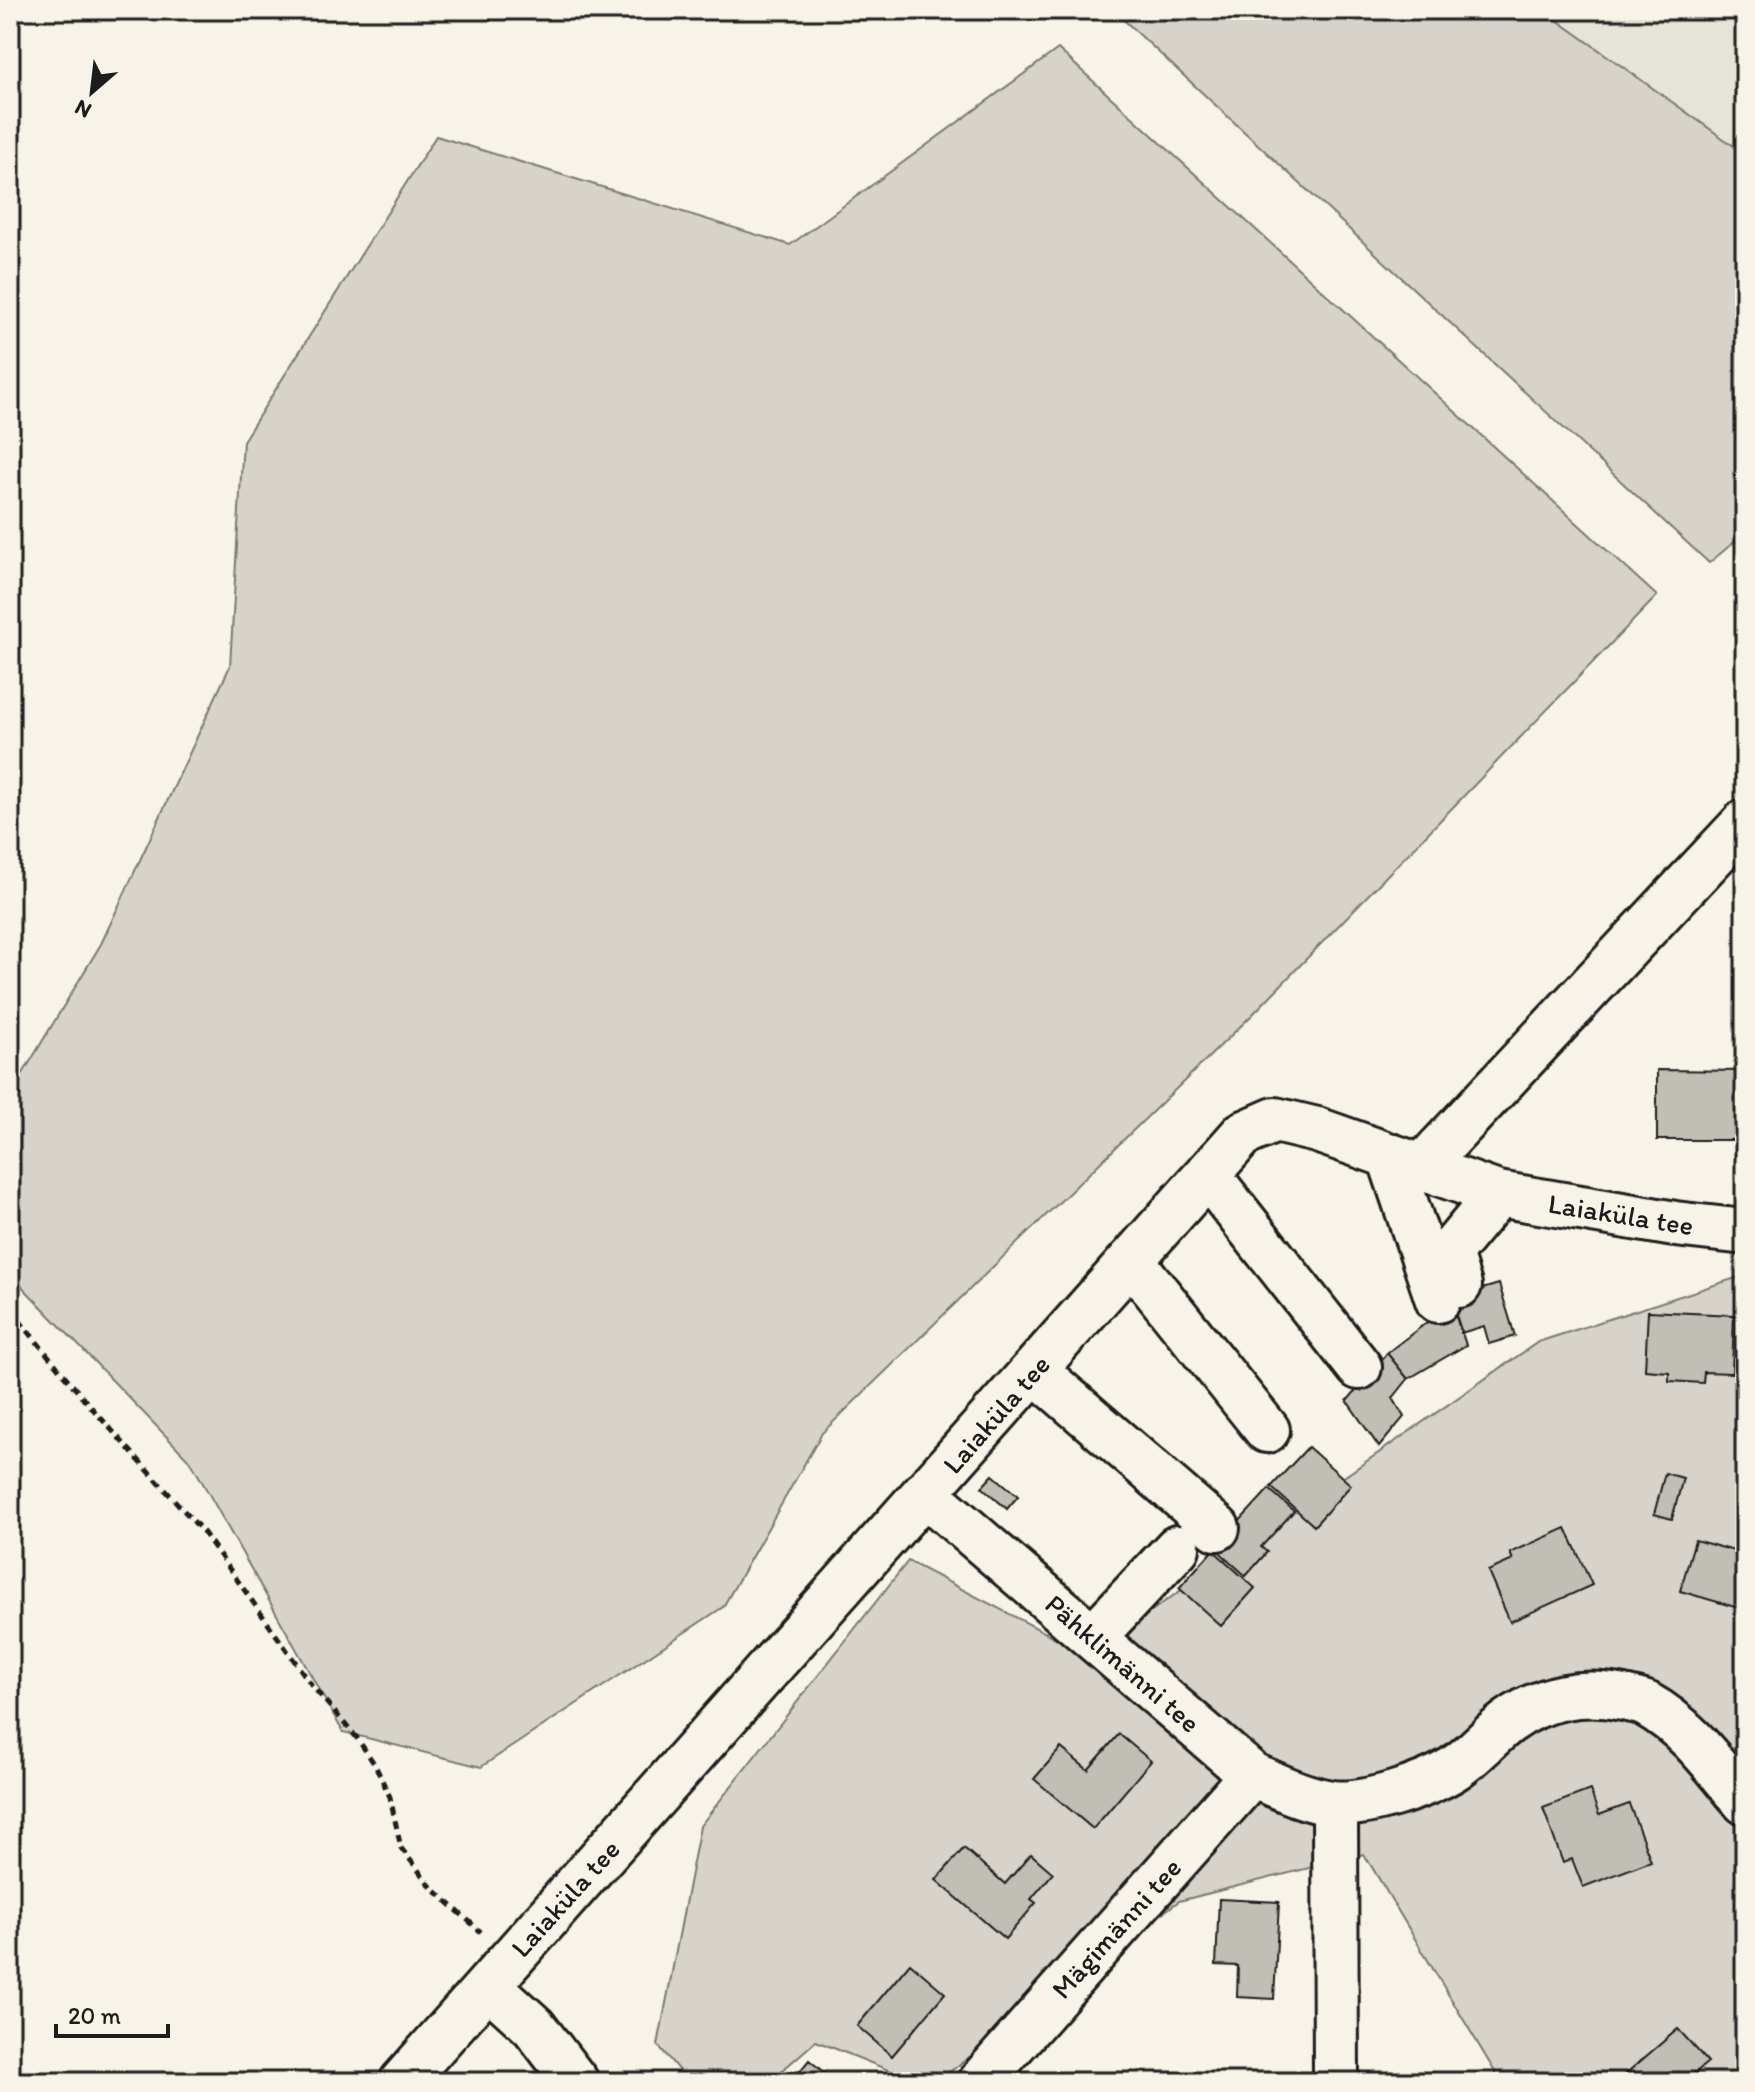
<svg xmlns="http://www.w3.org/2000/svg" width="1755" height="2092" viewBox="0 0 1755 2092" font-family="Itim,sans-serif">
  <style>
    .built { fill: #e6e3d9 }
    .green { fill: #d7d3cb; stroke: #7a7874; stroke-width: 2 }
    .building { fill: #c0beb5; stroke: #1c1c1c; stroke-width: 2 }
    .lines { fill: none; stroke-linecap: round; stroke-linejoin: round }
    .minor-casing { stroke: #1c1c1c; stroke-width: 50 }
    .path { stroke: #1c1c1c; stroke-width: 5; stroke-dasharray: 8 6; stroke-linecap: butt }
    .minor { stroke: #f7f3e8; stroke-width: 44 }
    .labels { text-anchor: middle; stroke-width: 6; stroke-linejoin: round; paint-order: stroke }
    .street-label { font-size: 28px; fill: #1c1c1c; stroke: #f7f3e8 }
  </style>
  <rect width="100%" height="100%" fill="#f7f3e8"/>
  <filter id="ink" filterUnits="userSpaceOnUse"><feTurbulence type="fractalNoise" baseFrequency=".0125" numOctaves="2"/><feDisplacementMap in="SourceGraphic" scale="16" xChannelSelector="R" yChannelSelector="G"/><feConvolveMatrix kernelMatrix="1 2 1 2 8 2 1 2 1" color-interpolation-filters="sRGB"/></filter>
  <g filter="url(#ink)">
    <!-- built -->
    <path class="built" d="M1543 10H1745V154Z"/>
    <!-- green -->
    <path class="green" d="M1113 10H1543L1745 154V533L1709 563Z
      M1058 49 1657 596 1252 1015 822 1433 723 1607 481 1767 343 1732 191 1462 10 1274V1095L101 944 230 666 243 441 436 136 790 245Z
      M1745 1275V2082H1501L1364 1854 1179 1901 936 2082H918L816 2041 769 2082H688L658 2045 700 1826 908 1561 1088 1655 1538 1342Z"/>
    <!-- building -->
    <path class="building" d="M1657 1070 1745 1071V1140H1657Z
      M1499 1284 1515 1336 1489 1344 1484 1326 1461 1333 1452 1303 1472 1292Z
      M1452 1303 1466 1345 1408 1379 1387 1353Z
      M1648 1311 1734 1315 1732 1373 1704 1372 1703 1383 1669 1381V1372L1645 1370Z
      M1387 1353 1408 1379 1393 1398 1404 1417 1379 1447 1347 1401Z
      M1308 1447 1351 1485 1314 1526 1271 1487Z
      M1665 1473 1683 1478 1672 1519 1654 1514Z
      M993 1475 1018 1496 1007 1509 982 1487Z
      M1269 1489 1294 1511 1261 1547 1267 1552 1246 1576 1215 1548Z
      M1566 1528 1592 1585 1510 1622 1488 1571 1513 1560 1510 1553Z
      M1695 1540 1745 1554V1610L1680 1591Z
      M1213 1550 1255 1588 1221 1626 1179 1588Z
      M1119 1734 1151 1761 1093 1829 1034 1779 1061 1748 1088 1770Z
      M1590 1790 1599 1815 1629 1804 1651 1861 1583 1887 1572 1859 1563 1863 1543 1808Z
      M964 1848 1005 1884 1031 1854 1053 1873 1031 1899 1036 1903 1005 1939 936 1880Z
      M1219 1899 1279 1902 1274 1999 1237 1997 1238 1966 1216 1965Z
      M910 1963 945 1993 892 2056 857 2026Z
      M1678 2029 1708 2062 1688 2079 1690 2082H1616Z
      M809 2060 836 2082H791Z"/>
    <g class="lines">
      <defs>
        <path id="minor" d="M1390 1157 1438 1300
          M1422 1167 1745 822
          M1207 1174 1359 1367
          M1131 1260 1267 1430
          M1459 1285 1449 1253 1498 1194
          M1034 1370 1217 1528
          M926 1494 1252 1775C1278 1786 1304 1799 1332 1803 1364 1807 1426 1786 1453 1769 1474 1756 1489 1736 1508 1722 1542 1697 1583 1689 1623 1698 1631 1700 1640 1701 1646 1704 1688 1727 1715 1766 1745 1802
          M1093 1637 1177 1548
          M1335 1804 1336 2082
          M488 1985 534 2027 576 2082
          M402 2082 1243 1134 1275 1120 1317 1130 1498 1194 1675 1224 1745 1232
          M980 2082 1252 1775"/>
      </defs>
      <!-- minor casing -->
      <use href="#minor" class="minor-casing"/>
      <!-- path -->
      <path class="path" d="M10 1309 83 1398 204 1533 313 1687 357 1738 375 1765 390 1797 401 1848 432 1888 481 1932"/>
      <!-- minor -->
      <use href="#minor" class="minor"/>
    </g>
  </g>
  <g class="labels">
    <!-- street labels -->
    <g class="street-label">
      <text transform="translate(1621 1214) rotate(9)" y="10">Laiaküla tee</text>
      <text transform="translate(996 1414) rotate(-49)" y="10">Laiaküla tee</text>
      <text transform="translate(1123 1663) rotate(41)" y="10">Pähklimänni tee</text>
      <text transform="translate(565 1898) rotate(-48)" y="10">Laiaküla tee</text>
      <text transform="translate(1116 1928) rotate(-48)" y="10">Mägimänni tee</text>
    </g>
  </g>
  <!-- margin -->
  <rect width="1755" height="2092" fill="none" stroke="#f7f3e8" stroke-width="40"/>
  <rect x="20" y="20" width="1715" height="2052" fill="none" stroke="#1c1c1c" stroke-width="3" filter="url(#ink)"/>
  <!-- north arrow -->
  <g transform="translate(92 92) rotate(208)" stroke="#f7f3e8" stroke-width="6" paint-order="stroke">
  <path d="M0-6L14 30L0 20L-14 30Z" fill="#1c1c1c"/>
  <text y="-12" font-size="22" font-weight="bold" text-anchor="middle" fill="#1c1c1c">N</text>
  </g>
  <!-- scale -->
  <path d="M56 2024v12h112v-12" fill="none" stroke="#1c1c1c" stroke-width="4"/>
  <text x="68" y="2024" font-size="24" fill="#1c1c1c" stroke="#f7f3e8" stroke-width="6" paint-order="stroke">20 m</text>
</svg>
